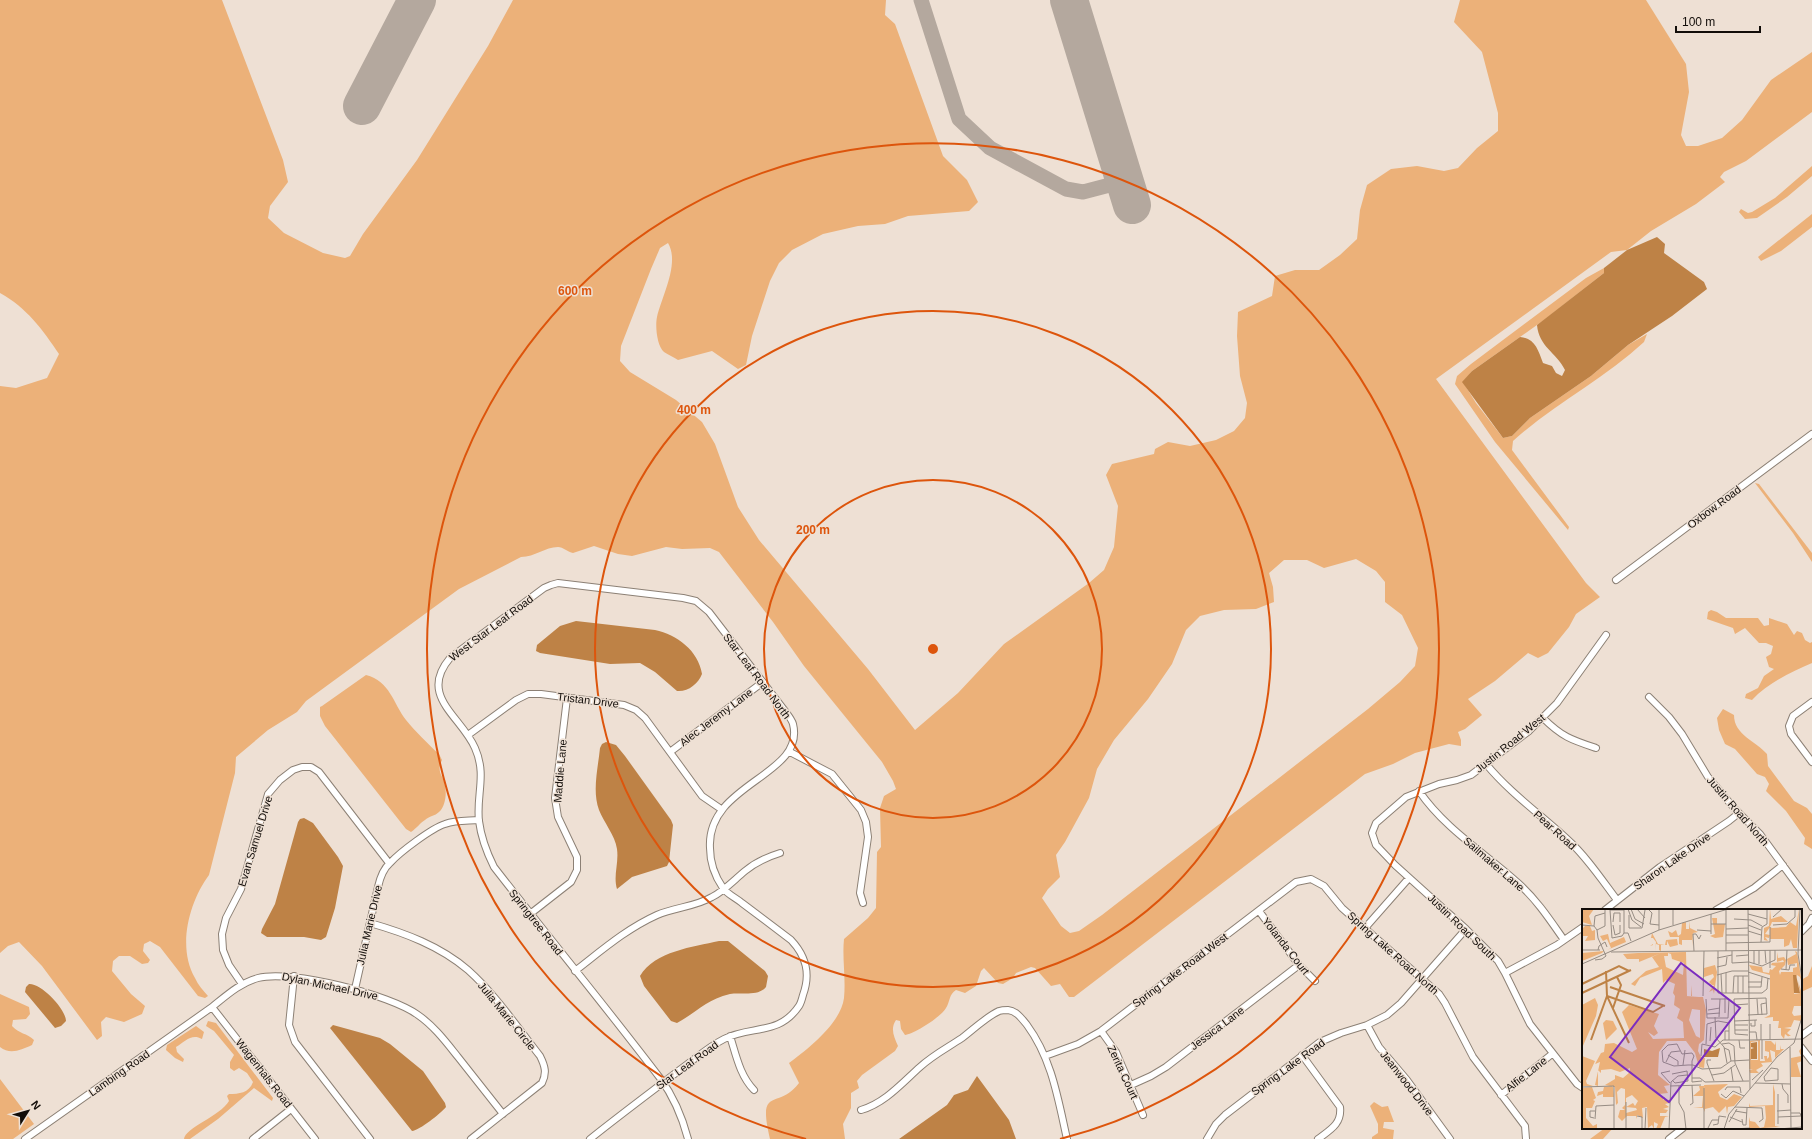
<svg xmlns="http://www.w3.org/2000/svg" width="1812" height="1139" viewBox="0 0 1812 1139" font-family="Arial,sans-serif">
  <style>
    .green { fill: #ecb179; fill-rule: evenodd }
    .water { fill: #be8246 }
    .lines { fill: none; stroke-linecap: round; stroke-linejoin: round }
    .taxiway { stroke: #b4a89e; stroke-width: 15 }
    .runway { stroke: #b4a89e; stroke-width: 38 }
    .minor-casing { stroke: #8c8075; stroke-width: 8 }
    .minor { stroke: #fff; stroke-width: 6 }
    .ring { fill: none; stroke: #dd550c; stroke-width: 2 }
    .labels { text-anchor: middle; stroke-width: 3; stroke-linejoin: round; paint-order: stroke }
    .street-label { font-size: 11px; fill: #120d09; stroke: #eee0d4 }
    .inset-river { fill: none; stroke: #be8246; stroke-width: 2 }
    .inset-road { fill: none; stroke: #968c83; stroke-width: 1 }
    .view { fill: #7b2cbf; fill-opacity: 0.15; stroke: #7b2cbf; stroke-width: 2 }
    .inset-edge { fill: none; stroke: #120d09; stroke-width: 2 }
    .centre { fill: #dd550c; stroke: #eee0d4; stroke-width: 2 }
    .ring-label { font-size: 12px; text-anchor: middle; font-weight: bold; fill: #dd550c; stroke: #eee0d4; stroke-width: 3; stroke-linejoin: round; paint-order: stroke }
  </style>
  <rect width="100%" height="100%" fill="#eee0d4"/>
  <!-- green -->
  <path class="green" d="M0 0H222L283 160 288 182 270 206 268 218 284 233 323 253 345 258 350 256 363 234 417 160 488 46 513 0H886L885 15 895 24 943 156 967 180 978 202 969 211 908 216 885 224 858 226 823 234 792 250 779 263 770 281 752 336 746 365 738 369 712 351 678 360C674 357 668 355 664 352 657 346 655 326 657 317 662 296 680 263 668 243L660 248 651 269 621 346 620 361 630 372 676 400 702 422 715 444 738 507 759 540 868 669 915 730 958 693 1004 644 1089 583 1104 570 1114 547 1118 506 1106 475 1112 464 1154 454 1155 449 1168 442 1190 446 1216 440 1234 431 1245 418 1247 403 1240 376 1237 336 1238 312 1272 296 1275 276 1295 270H1319L1340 255 1357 239 1360 210 1367 185 1391 169 1417 166 1444 171 1458 168 1477 148 1498 131V113L1482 52 1454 22 1460 0H1646L1686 64 1689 92 1681 135 1686 146H1698L1722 138 1742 120 1771 80 1812 52V112L1746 161 1724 172 1720 177 1725 182 1696 204 1651 231 1627 250 1611 252 1436 379 1586 583 1600 597 1576 614 1569 627 1548 653 1538 658 1528 653 1495 681 1468 699 1482 715 1465 729 1458 732 1461 740V746L1449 744 1415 753 1393 764 1365 774 1074 997H1069L1060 984 1051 986 1035 968 1031 967 1016 973 1013 978 1003 984 998 983 984 968 981 971 976 986 965 993 956 990C949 994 950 1002 946 1008 941 1017 914 1034 905 1035L901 1029 900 1021 896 1020C890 1029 894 1037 898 1046L895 1051 862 1075 857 1081 859 1088 851 1093V1108L843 1124 845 1139H770C757 1084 778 1111 799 1083L789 1063C808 1049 841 1023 844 998 846 978 842 958 844 939L868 918 876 908 877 852 881 847 880 808 884 796 896 789 893 781 882 762 804 666 773 622 719 552 710 548 682 549 666 547 632 556 618 554 594 546 573 553C568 552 563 547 558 547 545 547 535 557 521 557L459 589 306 701 297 712 268 730 236 757 235 773 209 875C189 902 177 947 195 978 198 985 203 990 208 996L205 998 198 996 160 947 150 941 144 944 143 951 150 960 148 963 142 964 130 956H119L113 961 112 971 131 994 145 1006 142 1014 124 1022 106 1017 101 1022 102 1036 97 1040 42 966 19 942 8 946 0 953V386L16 388 47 378 59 354C43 330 26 307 0 293ZM1356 559 1376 571 1385 582V602L1402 615 1418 648 1415 666 1400 682 1368 709 1102 915 1079 931 1070 933 1061 926 1042 898 1048 889 1060 877 1056 855 1065 842 1089 798 1097 769 1114 740 1148 699 1172 664 1186 630 1200 616 1224 610 1256 609 1274 602 1273 587 1269 573 1284 560H1307L1324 568Z
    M1812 166V176L1787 197 1757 218 1745 219 1739 212 1741 209 1748 213 1752 212 1775 198Z
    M1812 214V227L1781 251 1761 261 1758 257 1764 252Z
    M1604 268V273L1544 320 1472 371 1463 382 1476 403 1503 438 1512 436 1530 418 1591 376 1628 345 1647 334 1644 342C1604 379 1554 404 1513 441L1512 450 1569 527 1568 530 1495 442 1455 384 1457 376 1471 364 1586 278Z
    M1755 483 1759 484 1812 553V562L1793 533Z
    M1711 610 1717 612 1726 618H1758L1764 626 1769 625V618L1787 624 1794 635 1797 631 1802 633 1805 640 1810 643 1812 642V663C1791 672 1768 683 1752 700L1745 698 1746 694 1758 688 1764 676 1774 669 1769 667 1766 657 1771 654 1773 646 1766 643H1759L1745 628 1735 634 1733 628 1707 619 1708 612Z
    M366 675C390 681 393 703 406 720 414 730 430 746 439 754L442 760C436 773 443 774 445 786 447 794 445 807 439 812 435 816 429 816 425 820 420 823 417 828 411 832L406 829 325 726 320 716V707L322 706Z
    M1723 709 1734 715C1734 735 1756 741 1767 754L1768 766 1794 801 1807 808 1812 814V849L1804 844 1805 838 1786 811 1766 791 1769 784 1765 777 1757 774 1735 749 1725 744 1719 730 1717 718Z
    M1812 966V987L1801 992V980L1808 976Z
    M0 994 29 1007 30 1014 26 1019 13 1020 12 1026C19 1034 27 1033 34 1040L32 1045C21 1050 10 1055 0 1047Z
    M208 1021 216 1023 273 1098 272 1101 254 1088 218 1119 190 1139H184C185 1128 220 1116 229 1101L227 1096 229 1094C239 1094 249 1093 253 1082L247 1073 239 1068 234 1071 230 1068V1062L234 1055 214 1031 206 1026Z
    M196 1026 204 1032 202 1039C192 1033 185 1041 176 1047L177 1052 184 1059 183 1062 175 1058 166 1050 167 1045Z
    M0 1079 34 1124 13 1139H0Z
    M1374 1102 1382 1107 1388 1106 1394 1122H1384L1383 1128 1394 1130 1393 1139H1372V1137L1378 1133V1124L1370 1106Z
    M1605 1128H1613L1603 1139H1590Z"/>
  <!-- water -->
  <path class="water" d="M1657 237 1665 244 1664 253 1704 282 1707 289 1672 316 1628 345 1591 376 1530 418 1512 436 1503 438 1462 382 1472 371 1520 337C1535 338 1538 350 1543 363L1552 366 1556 373 1562 376 1565 370C1556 352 1539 347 1537 325L1604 273V268L1627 250Z
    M576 621 655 630C677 635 698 650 702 674 698 684 688 692 677 691L655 672 640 663 610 664 540 653 536 651 537 645 560 626Z
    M606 742 616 745 625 756 671 820 673 825 669 862 667 866 632 877 617 889C613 876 619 863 617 849 615 835 604 823 599 810 592 791 598 768 600 748L602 744Z
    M304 818 313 823 338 857 343 866 335 908 326 937 321 940 304 937H267L261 933 262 929 275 904 298 822 300 819Z
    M719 941H728L765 971 768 976 766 987C758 997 741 992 730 994 706 1000 697 1012 677 1023L671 1021 644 986 640 976C655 951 693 947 719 941Z
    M29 984C41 983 66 1009 66 1021L61 1026 55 1028 25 992 26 987Z
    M333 1025 380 1038 390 1044 423 1071 445 1103 446 1107C440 1114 420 1130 412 1131L330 1028Z
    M977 1076 1009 1120 1016 1139H899L947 1105 954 1095 968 1090Z"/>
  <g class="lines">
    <!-- taxiway -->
    <path class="taxiway" d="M921 0 959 119 990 148 1066 189 1083 192 1125 181"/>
    <!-- runway -->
    <path class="runway" d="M1069 0 1132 205
      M362 106 417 0"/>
    <defs>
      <path id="minor" d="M1616 580 1812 434
        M1649 697 1669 717 1682 734 1708 777 1734 808 1760 834 1809 901 1812 907
        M1812 702 1793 716 1789 726 1791 734 1812 762
        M1543 718C1562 737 1572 740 1596 748
        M468 735 516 700 528 694H541L624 705 636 710 645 718 702 796 721 809
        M670 752 763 682
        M790 752 832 774 861 810 866 822 868 837 860 893 863 903
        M1486 764C1510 793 1540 814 1567 839 1586 856 1602 880 1617 900
        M1419 791C1445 829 1485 853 1518 883 1537 900 1550 920 1564 940
        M1605 910 1660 867 1729 821 1739 813
        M1716 910 1754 888 1783 865
        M1259 911 1299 965 1315 981
        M530 914 571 882 577 870V857L558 817 555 798 567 698
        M370 923C405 933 440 946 468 970 496 995 517 1027 540 1056 545 1066 547 1073 542 1083L471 1139
        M1365 928 1409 878
        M1801 932 1809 924 1812 918
        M575 971C601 951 626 929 657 915 675 907 695 907 712 897 724 891 734 880 745 871 756 862 767 857 780 853
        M1505 973 1557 945 1583 927
        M294 976 289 1025 295 1042 370 1139
        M242 984 229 965 223 950 222 934 226 918 241 889 268 794 280 780 293 770 302 767H311L319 772 389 863
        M355 989 378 887C380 878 383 869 390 863 400 852 432 828 445 824 456 820 467 821 479 820
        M212 1007 315 1139
        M1367 1025 1379 1047 1407 1080 1450 1139
        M1101 1031 1116 1052 1143 1115
        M730 1036C736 1055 740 1076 754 1090
        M1801 1036 1812 1028
        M1801 1047 1812 1061
        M1302 1055 1340 1107C1342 1124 1330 1130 1318 1139
        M1045 1056 1078 1044 1101 1031 1296 882 1311 879 1324 886 1342 908 1439 994 1445 1003 1473 1057 1525 1126 1526 1139
        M1131 1085 1151 1076 1166 1067 1299 965
        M1583 1088 1577 1084 1530 1024 1505 973 1498 961 1466 929 1395 865 1376 845 1372 833 1376 823 1406 797 1439 784 1457 780 1471 775 1529 731 1557 703 1606 635
        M1501 1095 1552 1054
        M861 1110C885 1103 902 1083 920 1067 933 1055 947 1048 962 1038 974 1029 986 1017 999 1011 1002 1010 1005 1010 1008 1010 1017 1011 1022 1019 1027 1025 1052 1059 1058 1099 1067 1139
        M25 1139 212 1007C227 995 240 983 258 978 291 969 391 995 418 1015 434 1026 446 1042 458 1057 473 1076 488 1095 503 1114
        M253 1139 291 1109
        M590 1139C620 1115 651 1092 681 1069 695 1059 708 1047 724 1039 751 1025 779 1036 799 1006 801 1003 802 999 803 995 811 973 806 956 791 940 774 927 758 915 742 903 736 898 727 894 723 888 714 875 710 863 710 848 706 783 806 776 793 724 792 720 788 715 785 711L709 612 696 601 683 598 558 583 551 585 544 588 450 658C418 696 461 716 475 748 487 775 476 795 479 821 481 837 487 853 494 867 549 938 606 1007 660 1078 674 1097 682 1116 688 1139
        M1207 1139 1216 1124 1225 1115 1320 1042 1341 1033 1367 1025 1387 1015 1401 1003 1466 929
        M1669 1139 1683 1128"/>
    </defs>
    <!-- minor casing -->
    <use href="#minor" class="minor-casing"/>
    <!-- minor -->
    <use href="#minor" class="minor"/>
  </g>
  <!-- distance rings -->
  <g class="ring">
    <circle cx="933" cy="649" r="169"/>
    <circle cx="933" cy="649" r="338"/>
    <path d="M806 1139A506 506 0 1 1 1060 1139"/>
  </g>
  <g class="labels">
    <!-- street labels -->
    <g class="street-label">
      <text transform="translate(1714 507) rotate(-37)" y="4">Oxbow Road</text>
      <text transform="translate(491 628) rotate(-37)" y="4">West Star Leaf Road</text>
      <text transform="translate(757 676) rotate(53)" y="4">Star Leaf Road North</text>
      <text transform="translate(588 700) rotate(7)" y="4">Tristan Drive</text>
      <text transform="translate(716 717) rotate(-37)" y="4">Alec Jeremy Lane</text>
      <text transform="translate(1510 743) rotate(-39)" y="4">Justin Road West</text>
      <text transform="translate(560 771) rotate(-85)" y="4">Maddie Lane</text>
      <text transform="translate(1738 811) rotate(49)" y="4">Justin Road North</text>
      <text transform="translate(1555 830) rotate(42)" y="4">Pear Road</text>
      <text transform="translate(255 841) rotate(-73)" y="4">Evan Samuel Drive</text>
      <text transform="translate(1672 861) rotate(-35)" y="4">Sharon Lake Drive</text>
      <text transform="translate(1494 864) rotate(41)" y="4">Sailmaker Lane</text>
      <text transform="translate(536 922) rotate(52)" y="4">Springtree Road</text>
      <text transform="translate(369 925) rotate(-77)" y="4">Julia Marie Drive</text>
      <text transform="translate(1462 927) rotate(44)" y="4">Justin Road South</text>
      <text transform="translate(1286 946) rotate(52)" y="4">Yolanda Court</text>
      <text transform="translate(1393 953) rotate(42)" y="4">Spring Lake Road North</text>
      <text transform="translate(1180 970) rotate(-37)" y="4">Spring Lake Road West</text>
      <text transform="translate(330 986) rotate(12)" y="4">Dylan Michael Drive</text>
      <text transform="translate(507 1016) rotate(51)" y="4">Julia Marie Circle</text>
      <text transform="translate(1217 1028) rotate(-37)" y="4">Jessica Lane</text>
      <text transform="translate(687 1065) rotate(-36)" y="4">Star Leaf Road</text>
      <text transform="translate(1288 1067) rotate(-36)" y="4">Spring Lake Road</text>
      <text transform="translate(1123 1072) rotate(65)" y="4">Zerita Court</text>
      <text transform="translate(119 1073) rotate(-35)" y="4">Lambing Road</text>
      <text transform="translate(264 1073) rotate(52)" y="4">Wagenhals Road</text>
      <text transform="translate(1526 1074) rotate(-38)" y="4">Alfie Lane</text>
      <text transform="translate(1407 1083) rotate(52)" y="4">Jeanwood Drive</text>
    </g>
  </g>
  <!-- overview -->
  <g transform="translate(1582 909)">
    <rect width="220" height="220" fill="#eee0d4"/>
    <path d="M1 0H12L7 7 10 16 0 13ZM188 0 189 10 199 7 206 13H190L188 18 190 19 204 18 208 13 214 17 217 0 215 39H211L209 30 207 36 202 38V30H188V18L183 25 188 26 187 29 183 28 186 32 182 31V19L187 17ZM130 9H135V15H143L141 28 133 29 128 27 133 25ZM108 12V19L116 23 111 24 110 37V31H100V36L97 35V28H88L86 22 90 24 94 21 96 27 99 25 100 14 104 13V20H107ZM3 17H8L10 22 13 21V31L3 32 6 27H0V20ZM70 24 76 35 83 36 84 31 95 30 96 36 88 38 85 32V36H79V42L77 41V36L74 35 73 42 74 33 71 29H69L71 35V39V36L68 37 71 35 69 29ZM26 25 28 34 42 28 44 33 25 41 29 39 25 30 21 32 18 27ZM22 42 20 44 0 52V44ZM213 42 215 43 220 75 218 68 215 66V70L214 66 212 85 218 84 216 72 220 85V97H212L210 104 212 107 220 106 219 112 212 111 209 118 202 119 209 120 205 124 209 127H206L208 129 203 125 202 130 199 126V119H196L197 112H191V108L182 109 188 106V66L170 61 167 56 180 58 181 63 187 64 188 60 190 61 194 57 189 56 190 54 202 53 201 51 195 53V43L196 49 202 48 204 51 203 56 197 62 198 66 199 63H211V59L215 58V54L206 56 205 50 214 45ZM104 43 105 87H109L110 76V87H117L104 88H121L124 101 122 131 117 135 116 142 119 148 123 149 122 159 117 158 113 144 104 132H85L77 143 76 166 88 176 82 177 86 184 77 185 78 188H83L81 191H87V194L83 195 87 198 81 200 86 201 84 204H87H78V207H87L83 208 78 220H74L76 215 72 213V220L70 216 66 219 65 198 60 199 61 209 55 206V210L54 207H45L40 212 36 208 38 201H43L40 199 43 196V180L39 179 35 183 36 194 34 196 33 178 23 176 33 170V166L41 169 48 163V159L38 163 29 160 19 161V164L16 161V177L13 176 18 153 13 155 19 144 22 143 23 135 32 134 50 143 55 140 40 103 47 96 77 105 72 117 76 124 72 127 66 123 71 130 102 129 101 113 95 109 98 100 92 96 93 87 91 84 93 75 84 71 81 74 80 60 58 69 53 77 49 75 64 62 77 58 70 48 79 44 57 53V50H45L41 45 56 44ZM86 44 89 45 90 50 102 54 101 66 84 58 82 47H86ZM110 100 118 101V129L114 127 107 111ZM50 186 56 192 53 197 51 194 44 198 54 199 55 201 44 204V189ZM133 56 135 63 132 85 131 81 127 83 132 76H122H130L127 73 132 68 131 65 122 68V59ZM13 89 16 96 14 107 0 139V96ZM24 111 31 112 35 120 24 131 21 114ZM178 131V152H183L182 147H185V150L187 148V143L183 142V132H189L193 136 194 132V141H198L199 136V140H202L193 149V143L188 141 190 153 179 154 181 157 174 161 177 164H168L167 161H171L167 160V132ZM176 132V151H169V133ZM220 138V152L215 154 219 168H209V149L219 147 217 142ZM0 147 13 152 4 172 5 175 11 177H0ZM146 175 136 183 138 188 145 191 152 185 160 188 152 197 146 198 145 205 144 197 137 204 131 198 123 200V203L121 199 111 198H120L121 187H111L118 181 117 177H122L123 184 122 176ZM191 175 193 183V217L198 218 167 220V208L168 212 173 213 178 219 182 218 184 209 183 197 167 198V194L168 197 191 196ZM31 177 32 188H21V185L15 187 16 183 21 182 22 178ZM10 178 14 189 11 191 13 192 10 199H4V209L11 217 15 215V220H0V179Z" fill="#ecb179" fill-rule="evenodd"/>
    <path d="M211 66H214L218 84H212ZM175 133V150H169V140L172 139 169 138V134ZM138 139 136 148H122V140L130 142Z" fill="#be8246"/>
    <path class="inset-river" d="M24 62 25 87 71 103 81 97M0 75 37 57 47 62M28 78 83 97M0 84 49 61M31 99 39 76 35 68M9 131 25 87 47 134"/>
    <path class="inset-road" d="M46 0 50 11 59 18M49 0 53 10 62 15M55 0 63 9M166 0 168 180M218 0 216 45 220 70M67 1 70 4 68 15 77 16M144 1V42M129 5V25M166 5 185 10M47 6V19H60L63 1M191 8 200 0M152 10 169 11 180 17M31 13 32 4H38V13M129 15H144M0 16 12 17 15 21 16 29 24 47 20 50 13 51M31 16 33 26 38 24V16M91 16V0M166 16 179 21M191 16 205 15 213 8V0M12 17 13 7 23 4M144 20 166 19M15 21 23 17V0M77 21V0M115 21 129 22M166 22 179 26M42 24H46L49 32M144 26H166M30 29 28 1H42V24M30 29 40 27 42 24M179 33 180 18 185 15V0M144 34 188 33V18M0 41H18M16 41 17 37 23 33 25 38M183 41 184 54M188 41V59M112 42 111 25H114L117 30 119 26M136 42V84H180L185 80 186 69M150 42V54L167 53 180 57 193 51V41M29 43 220 41M154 47 166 46M135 49 150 46M172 54V41M0 55 77 21 146 0M177 55V41M135 58 144 56 145 48M199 60 207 61 208 56H213M204 61 205 41M166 63 188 70M144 64V84M139 65 140 84M135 66 150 62H166M166 73H179M166 78H179L180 68M151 84 152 67H166M156 84V67M161 84V67M121 87 122 42M124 90 125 109H146L147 90H129M175 90 176 105M152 96 166 95M126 101 138 99M143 104V89M125 105 138 104M166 106 185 105M180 106 179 95 184 94M133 108 134 129 142 138 145 154M137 108 138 90M152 112 175 111M169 114V117H173V111M179 115V131M188 115V131M153 116H166M153 121H166M167 123H174L175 131M166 126 153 125 152 90 184 89 185 105M143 131V122H147M157 131 158 139H163M166 131 220 130M180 131V150M128 132 129 118M124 135 125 115 136 112 147 114V131M140 135 147 134 152 137 153 154 161 172M208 138 209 220M142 139 147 141 149 152M86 146 96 152V156M119 147 120 135 133 138 141 131H166M129 151H125V154L132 172M84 153 89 143 98 142M101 156 103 141M149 158 151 172M189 159 196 160V171L183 172 182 168ZM88 162 79 164 88 174M130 166 142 164 153 156M110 169H118L123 173 167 172M90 171 93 174 106 172 105 162 90 165M170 171 181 161M120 172 110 173V152L112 147 110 144 100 145 95 135 86 136 80 142 81 153 92 157 106 156H111L120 160 139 159 149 152 167 151M173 174 209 175M200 175 201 180 206 186V194M88 177 119 176M97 177V194L102 203 104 220M0 178 32 177V220M143 181 145 178H158L159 184M139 185 144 189 151 182 162 187M196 185V215M108 196 111 194 110 176M153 198 180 199 181 210 177 213M153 202 165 204M195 202 209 201M55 207 60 208V220M148 208 160 213M196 208 219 207 218 204H209M12 209 8 208V202H13M13 210 14 197 32 196M160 210 161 216H164L165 199M147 213 155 200M131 216 136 215 137 207 144 208M126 219 130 211H136M44 220V193M63 220 64 199M87 220 89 173 96 167 105 166M122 220V179M142 220 147 205 195 148 212 134 220 108M152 220 168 219M197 220 220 218"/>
    <path class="view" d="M99 54 158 99 87 193 28 148Z"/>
    <rect width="220" height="220" class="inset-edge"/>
  </g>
  <circle cx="933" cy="649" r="6" class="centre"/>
  <g class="ring-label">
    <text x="575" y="295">600 m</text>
    <text x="694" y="414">400 m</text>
    <text x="813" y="534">200 m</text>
  </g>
  <!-- north arrow -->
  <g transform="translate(28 1111) rotate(53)" stroke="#eee0d4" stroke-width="3" paint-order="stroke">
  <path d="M0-3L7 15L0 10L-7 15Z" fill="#120d09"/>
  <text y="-6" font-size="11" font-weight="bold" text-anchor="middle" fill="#120d09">N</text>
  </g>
  <!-- scale -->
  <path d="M1676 26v6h84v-6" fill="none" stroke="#120d09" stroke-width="2"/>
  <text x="1682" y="26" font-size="12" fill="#120d09" stroke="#eee0d4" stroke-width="3" paint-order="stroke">100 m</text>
</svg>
